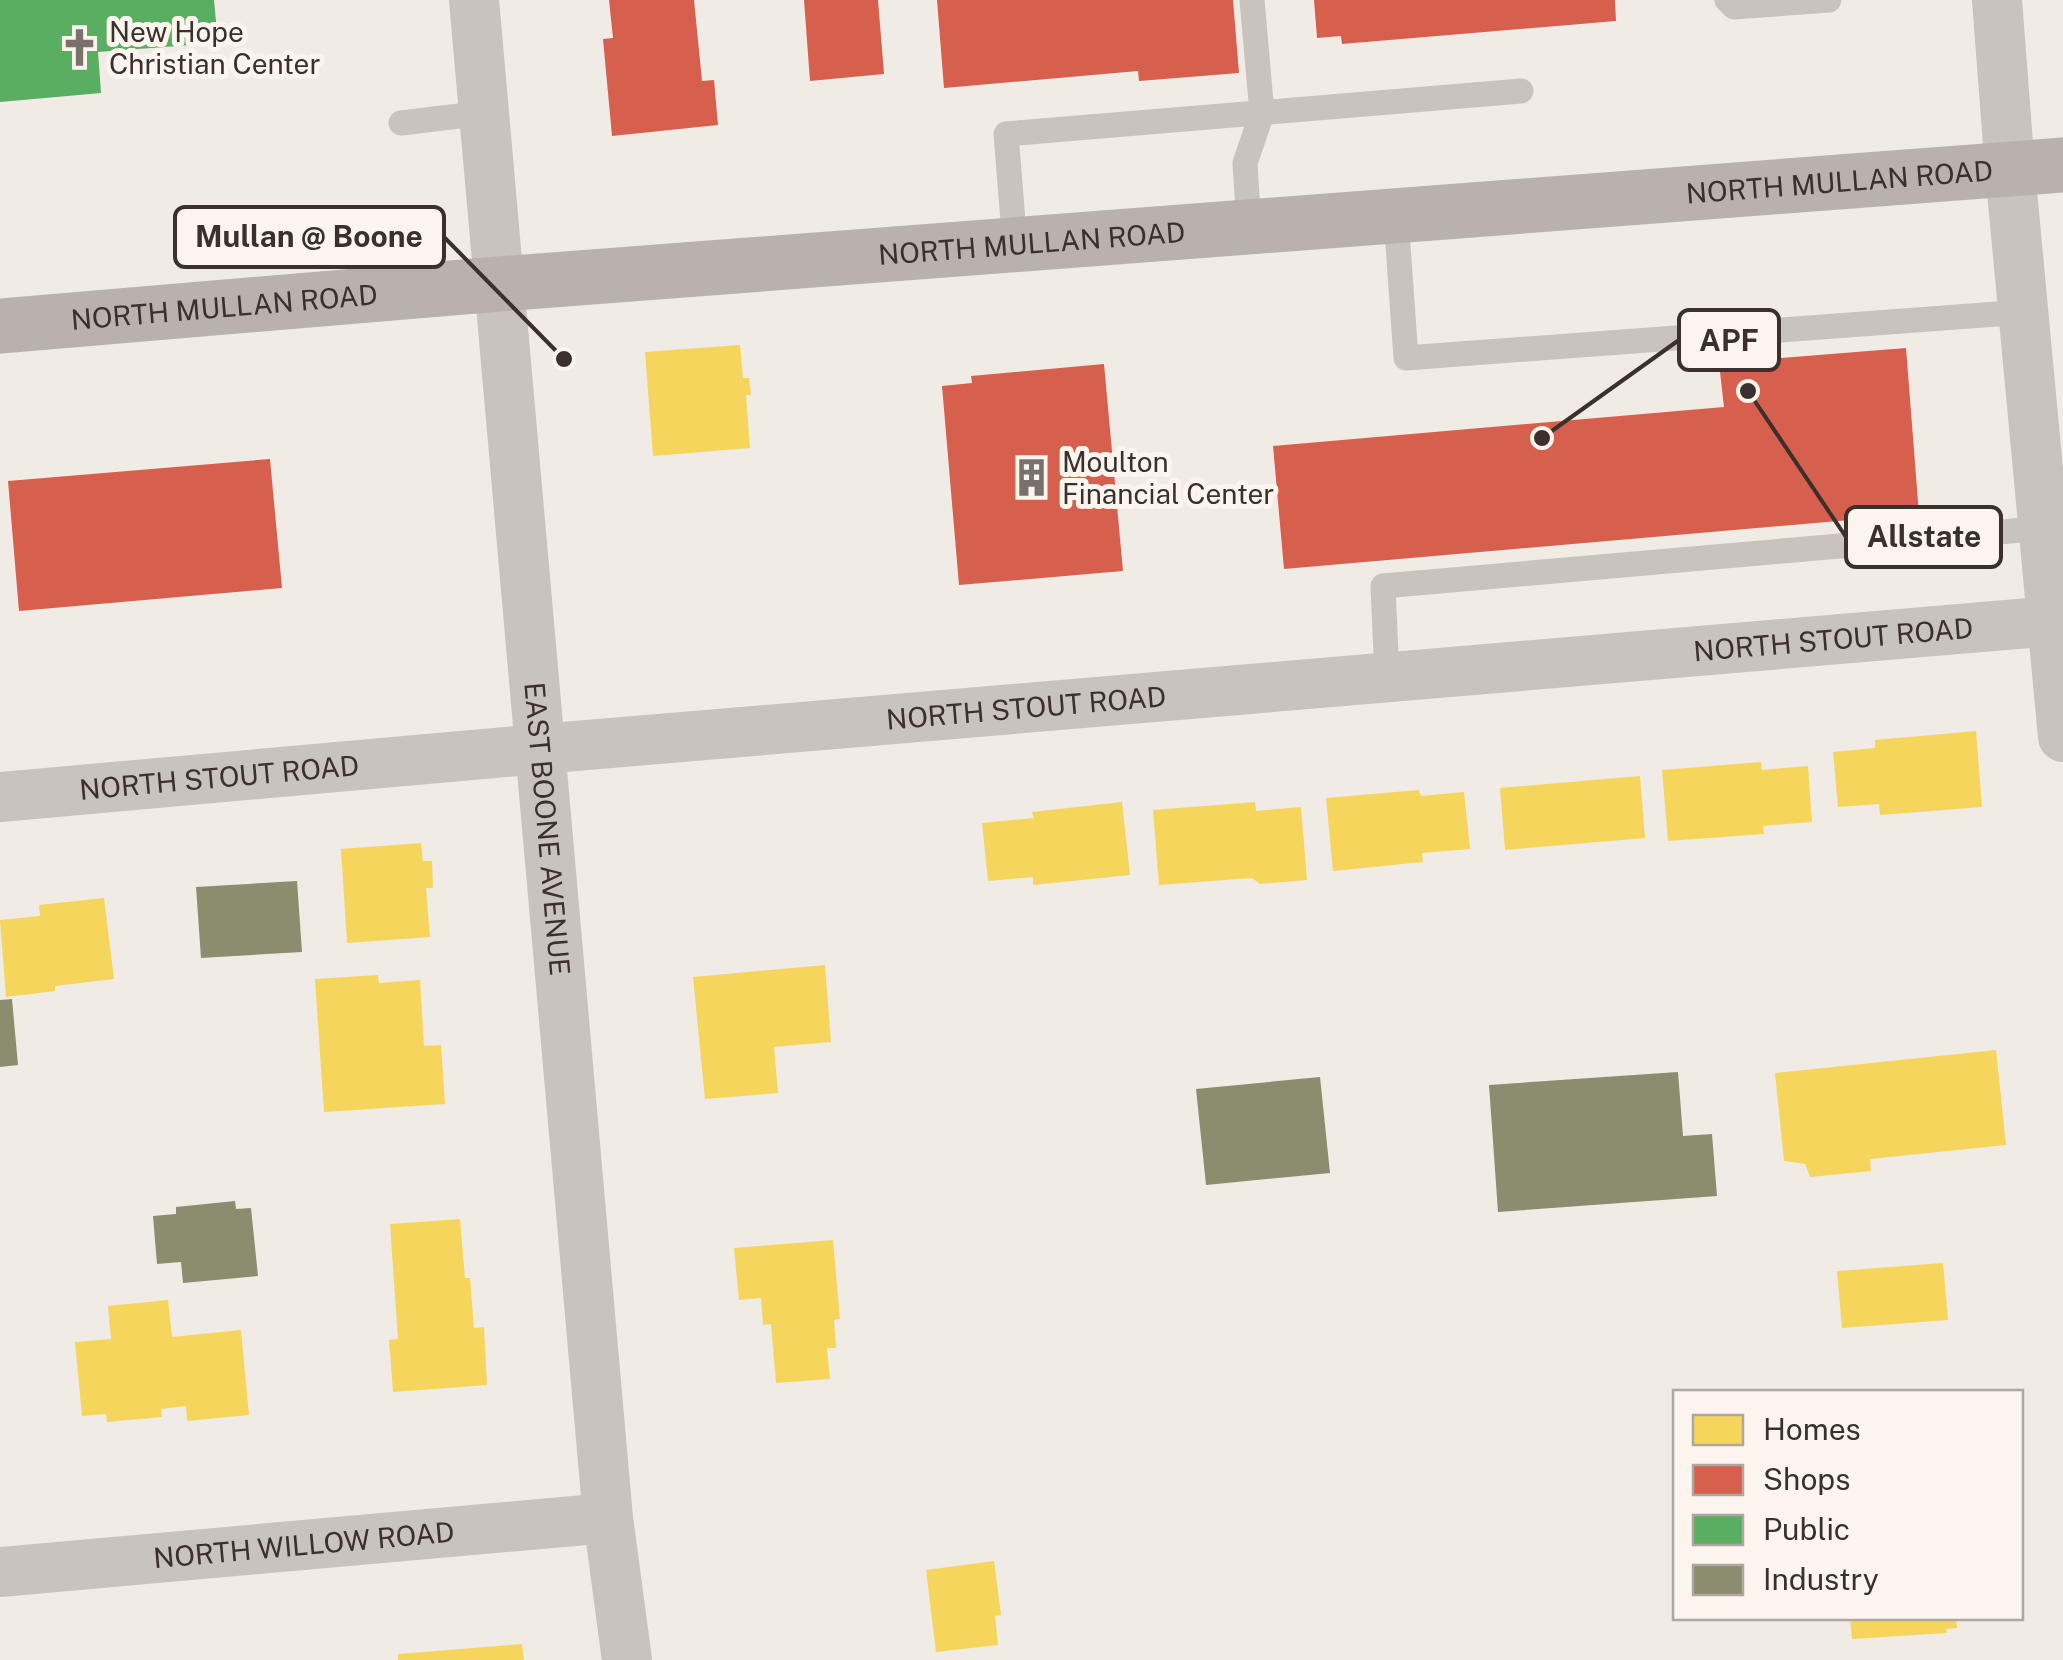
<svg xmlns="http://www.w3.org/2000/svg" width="2063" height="1660" viewBox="0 0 2063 1660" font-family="'Public Sans',sans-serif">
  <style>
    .homes { fill: #f6d55c }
    .shops { fill: #d6604d }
    .public { fill: #5aae61 }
    .industry { fill: #8c8c6e }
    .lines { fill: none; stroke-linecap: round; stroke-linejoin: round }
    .service { stroke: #c9c3be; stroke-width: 25 }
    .minor { stroke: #c9c3be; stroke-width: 50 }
    .primary { stroke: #b8b1ad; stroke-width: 55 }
    .labels { text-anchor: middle; stroke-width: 10; stroke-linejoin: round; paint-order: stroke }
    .poi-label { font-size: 28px; fill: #3b302b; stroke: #fbf5ee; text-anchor: start }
    .street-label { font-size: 28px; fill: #3b302b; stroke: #fbf5ee }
    .leader { fill: none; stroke: #3b302b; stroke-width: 4 }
    .callout-dot { fill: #3b302b; stroke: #fbf5ee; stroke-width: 4 }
    .callout { fill: #fbf5ee; stroke: #3b302b; stroke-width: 4 }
    .callout-label { font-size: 30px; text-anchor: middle; font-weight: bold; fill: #3b302b }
  </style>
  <rect width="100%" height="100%" fill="#f0ebe5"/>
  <!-- homes -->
  <path class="homes" d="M740 345 743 378H749L751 395H746L750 448 653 456 645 352Z
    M1976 731 1982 807 1880 815 1879 804 1838 807 1833 752 1875 748V740Z
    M1761 762 1762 770 1808 766 1812 822 1763 826 1764 834 1668 841 1662 770Z
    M1640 776 1645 838 1505 850 1500 788Z
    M1419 790 1421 796 1464 792 1470 849 1422 853 1423 862 1333 871 1326 798Z
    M1122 802 1130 875 1033 885V877L988 881 982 823 1034 818 1032 812Z
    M1255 802 1256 811 1301 807 1307 880 1260 884 1252 878 1159 885 1153 810Z
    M421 843 423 861H432L433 888H426L430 937 347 943 341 849Z
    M104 898 114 979 55 986V991L6 997 0 920 40 916 39 905Z
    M825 965 831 1042 774 1047 778 1093 705 1099 693 977Z
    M378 975 379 983 420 980 424 1046 441 1045 445 1104 324 1112 315 979Z
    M1996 1050 2006 1145 1870 1159 1871 1171 1810 1177 1805 1164 1784 1161 1775 1073Z
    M460 1219 465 1278H470L474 1328 484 1327 487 1385 393 1392 389 1340 398 1339 390 1224Z
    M833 1240 840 1319 834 1320 836 1348H827L830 1379 776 1383 771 1324 763 1325 761 1298 739 1300 734 1248Z
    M1943 1263 1948 1320 1842 1328 1837 1271Z
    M168 1300 172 1337 241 1330 249 1415 187 1421 186 1406 161 1409 162 1417 107 1422 106 1414 82 1416 75 1342 111 1339 108 1306Z
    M994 1561 1001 1615 995 1616 998 1645 936 1652 926 1570Z
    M1850 1618H1956L1957 1628 1946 1629 1947 1633 1852 1639Z
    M522 1644 524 1660H398V1654Z"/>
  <!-- shops -->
  <path class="shops" d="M609 0H694L702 81 714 80 718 125 612 136 603 39 613 38Z
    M804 0H878L884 74 810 81Z
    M937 0H1233L1239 73 1139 81 1138 71 944 88Z
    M1314 0H1615L1616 21 1342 44 1341 36 1317 38Z
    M1906 348 1919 514 1284 569 1273 446 1724 407 1719 363Z
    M1104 364 1123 571 959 585 942 386 972 383 971 376Z
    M270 459 282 588 19 611 8 481Z"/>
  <!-- public -->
  <path class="public" d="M0 0H214L218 43 98 52 101 93 0 102Z"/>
  <!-- industry -->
  <path class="industry" d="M297 881 302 952 201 958 196 887Z
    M12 999 18 1065 0 1067V1000Z
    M1678 1072 1683 1136 1712 1134 1717 1196 1498 1212 1489 1085Z
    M1320 1077 1330 1173 1206 1185 1196 1089Z
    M235 1201 236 1209 251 1208 258 1276 183 1283 181 1262 157 1264 153 1216 176 1214V1207Z"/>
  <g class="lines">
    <!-- service -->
    <path class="service" d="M1727 0 1734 7 1829 0
      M401 123 484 113
      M1396 217 1406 358 2024 312
      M1249 228 1245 163 1262 113 1252 0
      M1015 246 1006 134 1521 91
      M1387 678 1383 586 2045 528"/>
    <!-- minor -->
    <g class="minor">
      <path id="s1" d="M474 0 608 1518 627 1660"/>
      <path d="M1997 0 2010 170 2063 737"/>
      <path id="s2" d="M0 797 540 749 2053 621"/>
      <path id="s3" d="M0 1572 608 1518"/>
    </g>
    <!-- primary -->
    <path class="primary" id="s4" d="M0 326 499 284 2063 165"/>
  </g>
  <!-- icons -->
  <defs>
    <symbol id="church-bare" viewBox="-9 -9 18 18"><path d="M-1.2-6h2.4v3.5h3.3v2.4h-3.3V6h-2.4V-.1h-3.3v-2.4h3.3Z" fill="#7a716c" stroke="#fbf5ee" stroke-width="2.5" paint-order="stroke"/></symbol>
    <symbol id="building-bare" viewBox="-9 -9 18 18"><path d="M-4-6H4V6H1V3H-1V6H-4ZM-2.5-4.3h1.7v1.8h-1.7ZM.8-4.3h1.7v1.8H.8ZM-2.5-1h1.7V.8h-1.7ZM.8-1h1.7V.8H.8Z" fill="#7a716c" stroke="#fbf5ee" stroke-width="2.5" paint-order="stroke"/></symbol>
  </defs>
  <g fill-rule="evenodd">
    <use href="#church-bare" x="52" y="20" width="55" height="55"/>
    <use href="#building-bare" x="1004" y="450" width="55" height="55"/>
  </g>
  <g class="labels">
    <!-- poi labels -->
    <g class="poi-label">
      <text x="109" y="42">New Hope<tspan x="109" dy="32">Christian Center</tspan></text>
      <text x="1062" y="472">Moulton<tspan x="1062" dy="32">Financial Center</tspan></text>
    </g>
    <!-- street labels -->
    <g class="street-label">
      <text dy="10" stroke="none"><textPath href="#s4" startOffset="1845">NORTH MULLAN ROAD</textPath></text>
      <text dy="10" stroke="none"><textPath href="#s4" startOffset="1035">NORTH MULLAN ROAD</textPath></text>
      <text dy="10" stroke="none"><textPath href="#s4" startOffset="225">NORTH MULLAN ROAD</textPath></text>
      <text dy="10" stroke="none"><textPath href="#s2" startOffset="1840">NORTH STOUT ROAD</textPath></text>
      <text dy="10" stroke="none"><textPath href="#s2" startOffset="1030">NORTH STOUT ROAD</textPath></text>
      <text dy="10" stroke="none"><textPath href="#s2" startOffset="220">NORTH STOUT ROAD</textPath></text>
      <text dy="10" stroke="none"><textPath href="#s1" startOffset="832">EAST BOONE AVENUE</textPath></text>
      <text dy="10" stroke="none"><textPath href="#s3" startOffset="305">NORTH WILLOW ROAD</textPath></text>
    </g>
  </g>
  <!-- callouts -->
  <path class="leader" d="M564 359L444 237M1542 438L1679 340M1748 391L1846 537"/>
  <g class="callout-dot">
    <circle cx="564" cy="359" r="10"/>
    <circle cx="1542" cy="438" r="10"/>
    <circle cx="1748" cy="391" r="10"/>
  </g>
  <g class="callout">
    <rect x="175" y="207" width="269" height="60" rx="10"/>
    <rect x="1679" y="310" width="100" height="60" rx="10"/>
    <rect x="1846" y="507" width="155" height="60" rx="10"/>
  </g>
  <g class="callout-label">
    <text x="309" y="247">Mullan @ Boone</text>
    <text x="1729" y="351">APF</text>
    <text x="1924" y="547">Allstate</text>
  </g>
  <!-- legend -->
  <rect x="1673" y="1390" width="350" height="230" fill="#fbf5ee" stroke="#aea6a0" stroke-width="2.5"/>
  <rect x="1693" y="1415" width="50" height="30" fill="#f6d55c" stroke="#aea6a0" stroke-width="2.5"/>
  <text x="1763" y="1440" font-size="30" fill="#3b302b">Homes</text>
  <rect x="1693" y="1465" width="50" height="30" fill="#d6604d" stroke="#aea6a0" stroke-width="2.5"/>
  <text x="1763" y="1490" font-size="30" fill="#3b302b">Shops</text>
  <rect x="1693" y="1515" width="50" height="30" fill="#5aae61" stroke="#aea6a0" stroke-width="2.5"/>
  <text x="1763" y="1540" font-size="30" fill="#3b302b">Public</text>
  <rect x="1693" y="1565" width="50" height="30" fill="#8c8c6e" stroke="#aea6a0" stroke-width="2.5"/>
  <text x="1763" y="1590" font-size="30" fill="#3b302b">Industry</text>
</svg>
